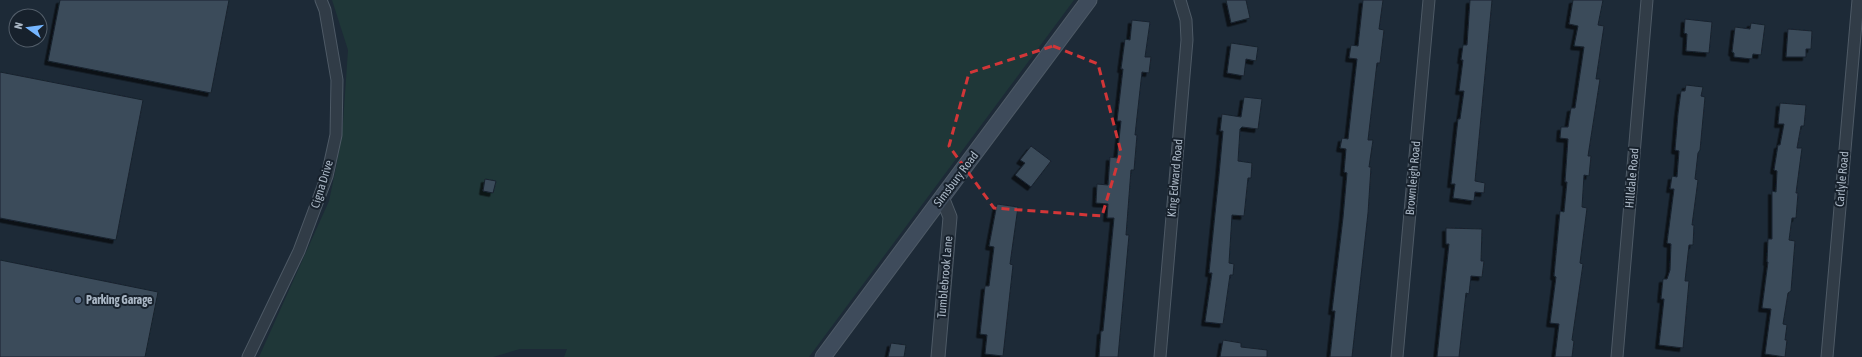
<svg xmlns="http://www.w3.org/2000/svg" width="1862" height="357" viewBox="0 0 1862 357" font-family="'Asap Condensed',sans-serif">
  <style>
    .green { fill: #1f3738 }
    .building { fill: #3b4b5a; stroke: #19232e; filter: url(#shadow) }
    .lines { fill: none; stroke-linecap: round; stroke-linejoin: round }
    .minor-casing { stroke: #4e5a66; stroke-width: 13 }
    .tertiary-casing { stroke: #4e5a66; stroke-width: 15 }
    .secondary-casing { stroke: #4e5a66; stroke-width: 17 }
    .minor { stroke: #313c47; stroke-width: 11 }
    .tertiary { stroke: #313c47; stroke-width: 13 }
    .secondary { stroke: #3e4b5b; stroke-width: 15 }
    .marked { fill: none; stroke: #d23638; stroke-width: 3; stroke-dasharray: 8 5; stroke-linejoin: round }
    .service-dot { fill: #5c6f8a; stroke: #17212c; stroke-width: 1.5 }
    .labels { text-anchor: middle; stroke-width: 4; stroke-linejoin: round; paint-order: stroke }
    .street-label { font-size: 12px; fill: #aab7c5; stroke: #17212c }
    .poi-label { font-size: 12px; font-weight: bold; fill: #aab7c5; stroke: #17212c; text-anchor: start }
  </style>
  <defs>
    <filter id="shadow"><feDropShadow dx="-3.5" dy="3.5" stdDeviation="0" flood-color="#0009"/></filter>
  </defs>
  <rect width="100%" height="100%" fill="#1d2a37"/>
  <!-- green -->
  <path class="green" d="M332 0H1074L809 357H564L567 349H520L493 357H259L329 201 337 163 343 123 348 50Z"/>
  <!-- building -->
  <path class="building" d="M60 0H229L211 93 48 61Z
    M1226 0H1246L1250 18 1231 23Z
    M1363 0H1383L1379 29 1384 30 1380 63H1377L1368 140H1373L1369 167H1371L1368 213 1352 357H1330L1335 311H1332L1343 218 1347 173 1344 172 1346 149 1340 148 1342 138 1348 139 1357 59 1349 58 1351 45 1358 46Z
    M1470 0H1492L1475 181 1485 183 1484 193 1475 192 1474 201 1453 198 1455 184H1451L1458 119H1460L1464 91H1459L1463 60H1461L1463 45H1467Z
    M1573 0H1603L1598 25 1604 26 1596 79H1600L1588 156H1591L1589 176 1584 175 1582 207 1587 208 1580 263 1583 264 1572 340 1574 341 1572 357H1555L1559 324 1550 323 1556 277 1554 276 1560 211 1564 212 1567 182H1565L1568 139 1560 138 1561 127H1568L1571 108H1575L1584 47 1574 46 1578 26 1569 24Z
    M1685 19 1712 22 1709 53 1686 51 1687 34 1684 33Z
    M1132 20 1150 22 1145 57H1151L1149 73 1142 72 1135 135H1137L1134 170H1131L1126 235H1129L1118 357H1099L1101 331H1103L1114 218H1107L1108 204 1096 203 1097 184 1108 185 1110 157 1117 158 1121 121H1117L1123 69H1121L1125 39 1130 40Z
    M1751 23 1765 25 1761 55 1753 54 1752 59 1734 57V53L1732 52 1735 27 1750 29Z
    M1788 29 1812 31 1811 49H1806V57H1786Z
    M1231 43 1258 47 1256 61 1246 59 1244 76 1227 73Z
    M0 72 143 100 116 240 0 218Z
    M1686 85 1703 87 1701 96 1705 97 1700 150 1698 153 1695 179 1698 180 1692 225H1694L1693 245H1689L1685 281H1689L1683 348 1659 345 1664 299H1661L1663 279H1667L1670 270 1671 244 1667 243 1674 189H1670L1672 176 1677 177 1679 151 1675 150 1678 114 1681 91H1685Z
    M1244 97 1262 99 1258 129 1242 127 1240 129 1238 161 1252 163 1251 178H1248L1244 216 1232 215 1229 263 1234 264 1233 275H1230L1223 324 1205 322 1212 273H1209L1219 175 1223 131H1220L1222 114 1241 117Z
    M1780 103 1806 105 1804 126H1801L1797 148H1802L1796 193H1798L1796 218H1792L1789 240 1795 241 1791 291 1788 293 1783 324 1787 325 1785 340H1787L1785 357 1765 354 1771 309 1762 308 1768 262H1767L1768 239H1772V191L1776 192 1777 171 1774 170 1778 145H1780L1784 124H1778Z
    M1031 146 1051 161 1031 187 1015 175 1025 163 1020 160Z
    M485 179 496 181 493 193 483 191Z
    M997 204 1018 207 1010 264 1013 265 1003 356 985 354 987 335 980 334 985 286H989L994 247 989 246Z
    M1446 228 1482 229 1481 261H1484L1482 277 1471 276 1469 294 1466 293 1459 357H1437L1449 244H1446Z
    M0 260 158 292 145 357H0Z
    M1223 340 1241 343V347L1267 350V357H1220Z
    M891 343 906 345 904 357H888Z"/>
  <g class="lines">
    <defs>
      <path id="minor" d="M248 357 299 251 327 176 336 135 337 80 325 10 321 0
        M1160 357 1187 40 1186 20 1180 0
        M1397 357 1429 0
        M1617 357 1647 0
        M1827 357 1858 0"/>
      <path id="tertiary" d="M938 357 950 217 942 197"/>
      <path id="secondary" d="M823 357 1089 0"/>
    </defs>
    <!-- minor casing -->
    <use href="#minor" class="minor-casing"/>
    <!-- tertiary casing -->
    <use href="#tertiary" class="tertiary-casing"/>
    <!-- secondary casing -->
    <use href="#secondary" class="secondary-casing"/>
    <!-- minor -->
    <use href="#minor" class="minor"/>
    <!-- tertiary -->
    <use href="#tertiary" class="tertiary"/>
    <!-- secondary -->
    <use href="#secondary" class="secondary"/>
  </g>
  <!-- marked area -->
  <path class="marked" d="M1053 46 1098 64 1121 152 1102 216 994 208 949 146 969 73Z"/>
  <!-- markers -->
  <circle class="service-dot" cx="78" cy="300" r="4"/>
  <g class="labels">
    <!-- street labels -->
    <g class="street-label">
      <text transform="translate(1175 178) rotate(-85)" y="4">King Edward Road</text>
      <text transform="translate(1413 178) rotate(-85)" y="4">Brownleigh Road</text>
      <text transform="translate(1632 178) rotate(-85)" y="4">Hilldale Road</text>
      <text transform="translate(956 179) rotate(-53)" y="4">Simsbury Road</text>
      <text transform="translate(1842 179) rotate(-85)" y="4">Carlyle Road</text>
      <text transform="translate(322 184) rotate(-73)" y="4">Cigna Drive</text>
      <text transform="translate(945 277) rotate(-85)" y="4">Tumblebrook Lane</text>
    </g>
    <!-- poi labels -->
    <g class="poi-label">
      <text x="86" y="304">Parking Garage</text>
    </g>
  </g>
  <!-- north arrow -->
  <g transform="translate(28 28) rotate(284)"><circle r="19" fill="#17212c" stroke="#525d69"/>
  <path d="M0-3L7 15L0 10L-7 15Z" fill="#75b6ff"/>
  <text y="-6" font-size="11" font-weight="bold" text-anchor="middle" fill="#aab7c5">N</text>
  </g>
</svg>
